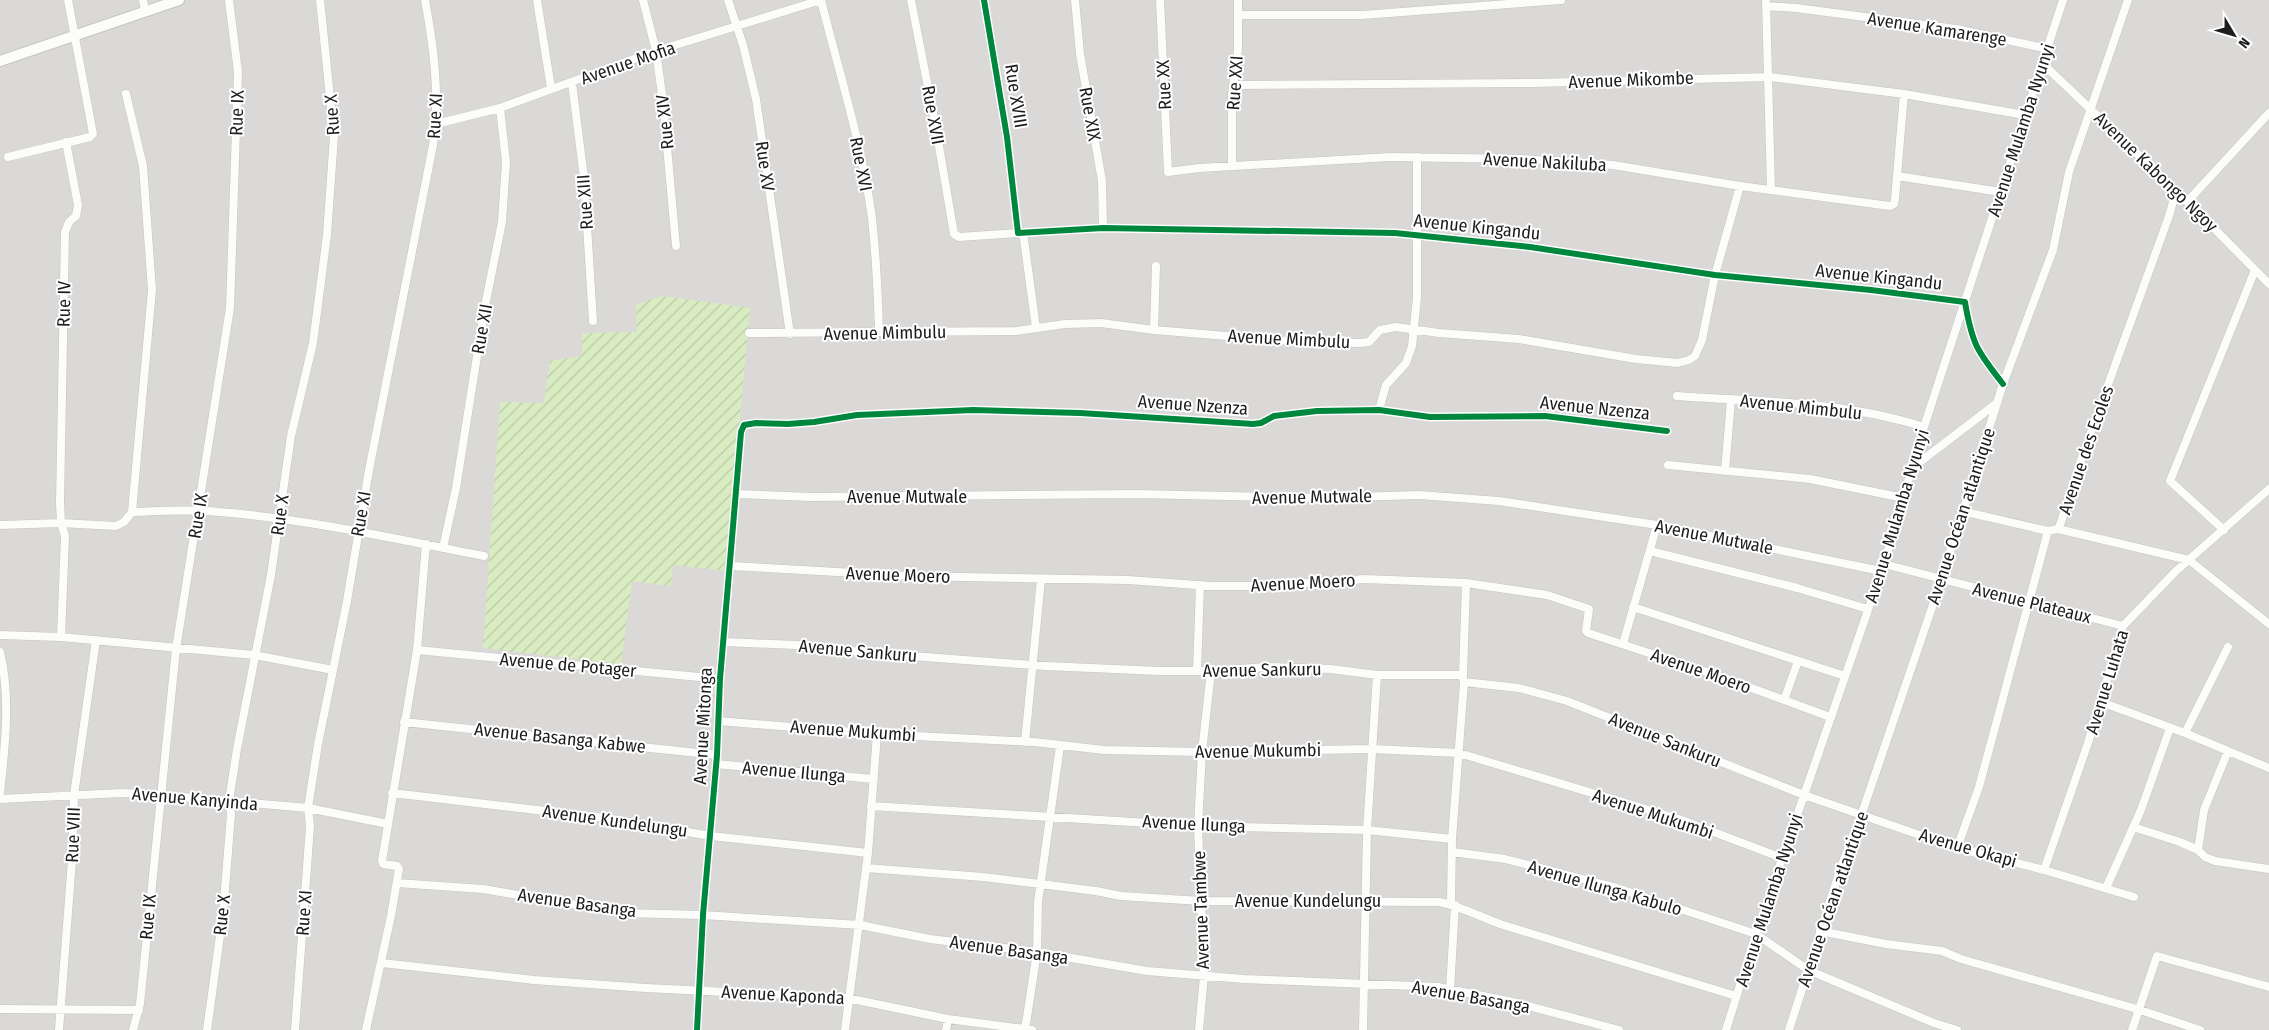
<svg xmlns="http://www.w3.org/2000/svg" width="2269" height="1030" viewBox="0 0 2269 1030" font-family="'Fira Sans Condensed',sans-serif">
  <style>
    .residential { fill: #dbd9d7 }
    .garden { fill: url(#garden-furrows) }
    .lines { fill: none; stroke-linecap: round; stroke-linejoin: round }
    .minor-casing { stroke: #c4c4c1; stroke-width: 9 }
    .tertiary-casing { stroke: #c4c4c1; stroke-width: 12 }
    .minor { stroke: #fcfcfb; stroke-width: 8 }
    .tertiary { stroke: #fcfcfb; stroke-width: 10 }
    .cycleway-casing { stroke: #fff; stroke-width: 9 }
    .cycleway { stroke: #00873e; stroke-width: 6 }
    .labels { text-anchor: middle; stroke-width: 4; stroke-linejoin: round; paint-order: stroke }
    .street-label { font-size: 18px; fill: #1d1d1d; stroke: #fff }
  </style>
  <defs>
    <pattern id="garden-furrows" width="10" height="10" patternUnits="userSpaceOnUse" patternTransform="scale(1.25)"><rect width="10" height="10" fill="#d9ecc1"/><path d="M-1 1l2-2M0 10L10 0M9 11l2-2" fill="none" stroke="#bacaa5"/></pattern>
  </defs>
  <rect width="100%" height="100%" fill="#eceae5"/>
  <!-- residential -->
  <path class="residential" d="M0 0H2269V1030H0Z"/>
  <!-- garden -->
  <path class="garden" d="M661 296 750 308 726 571 673 565 671 586 632 581 621 664 483 648 500 402 544 403 550 361 582 356V333L637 332 636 305Z"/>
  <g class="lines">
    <defs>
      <path id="minor" d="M143 0 145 11
        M537 0 551 88
        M643 0 656 51 663 102 676 246
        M728 0 743 45 756 99 790 334
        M821 0C839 72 862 145 872 218 876 256 878 294 879 332
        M911 0 935 123 954 234 959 237 1018 233
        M984 0 1007 137 1018 233 1103 228 1395 233 1530 247 1715 275 1871 290 1965 302C1972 344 1977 351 2003 384
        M1075 0 1080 54 1102 181 1103 228
        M1160 0 1168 172 1199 168 1390 157 1520 159 1613 165 1740 186 1890 206 1894 204 1895 199 1904 94
        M1766 0 1771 190
        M1766 6 1796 8 1956 29 2048 49
        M1239 15H1362L1561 0
        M2042 63 2191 205 2269 284
        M572 83 584 178 593 321
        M1233 85 1535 83 1770 77 1904 94 2025 115
        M126 94 143 166 152 290 132 512
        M436 124 500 108 656 51 821 0
        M8 157 90 137 93 134 68 0
        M1232 166V94L1238 50V0
        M1897 176 2001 192
        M2187 202 2269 113
        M1023 232 1036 328
        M1154 330 1156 266
        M749 333 1016 331 1065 324 1101 323 1154 330 1300 342 1361 343 1369 342 1380 330 1396 327 1439 333 1519 339 1636 359 1678 363 1689 360 1695 356 1702 340 1715 275 1740 186
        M1677 396C1760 402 1844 401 1924 427
        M1379 410 1386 385 1406 363 1412 346 1417 298V157
        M1668 465 1810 479 1904 498
        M1912 468 1997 403
        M1725 471 1731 400
        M737 494 811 497 1138 494 1318 498 1419 495 1499 501 1657 525 1881 571
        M1962 511 2048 531
        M132 512C161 511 190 509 219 512 308 519 396 539 484 556
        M0 525 61 523 116 526 124 522 132 512
        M2058 529 2189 560 2269 624
        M2224 530 2170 481 2255 270
        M443 548 456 488 485 306 502 222 506 162 500 108
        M1650 551 1797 588 1868 609
        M1884 564 2123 626
        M731 566 908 576 1128 580 1211 586H1265L1365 579 1466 583 1547 595 1589 609 1586 631 1588 633 1719 676 1830 717
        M1633 607 1845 676
        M0 635 61 637 254 655 333 670
        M61 637 65 536 61 523 60 503 65 232 69 222 76 216 78 205 66 142
        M724 642 796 645 872 653 1046 666 1159 671H1211L1267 667 1331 669 1377 675H1462L1464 682 1452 839
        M1623 644 1657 525
        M417 650 720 679
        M0 652C11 698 5 747 0 793
        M1197 671 1200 586
        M1463 675 1466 583
        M1464 682 1519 688 1567 701 1804 795 1957 848 2044 870 2134 897
        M1784 700 1797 664 1796 661
        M2101 702 2185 733 2269 768
        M718 721 877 734 1034 742 1104 750 1202 752 1371 749 1459 753 1682 820 1782 858
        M404 722 717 755
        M2185 733 2228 647
        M1025 742 1041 579
        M716 764 873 779
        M392 793 605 818 711 836 868 853
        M0 799 122 793 160 795 308 808 388 824
        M871 806 1198 826 1367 830 1452 839 1451 904
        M2133 827 2180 842 2198 850 2205 857 2215 861 2269 869
        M1957 848 1979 787 2048 531 2058 529 2061 522 2083 454 2169 216 2176 191
        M2198 850 2204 810 2228 751
        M1452 852 1505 859 1614 887 1756 934 1808 970 1934 1023 1957 1030
        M866 868 983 877 1096 891 1121 896 1201 901 1439 902C1461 906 1482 918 1503 925L1736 996
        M2044 870 2088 743 2123 626 2176 571 2269 489
        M397 883 483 889 623 913 703 915 860 925 930 939 1037 952 1147 971 1244 979 1438 987 1513 1002 1619 1030
        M2106 888 2141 810 2170 728
        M1820 931 1886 944 1942 951 1961 959 2137 1009 2200 1030
        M382 963 534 980 646 988 847 998 948 1019 1032 1030
        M1450 990 1455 905
        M0 1009 139 1010
        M59 1030 72 860 74 795 96 640
        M133 1030 140 1004 176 649 230 308 238 72 229 0
        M207 1030 223 914 231 814 229 801 237 749 271 575 291 436 313 343 327 235 334 136 320 0
        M295 1030 310 826 308 808 318 744 347 601 369 470 433 145C440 96 434 48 425 0
        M366 1030 391 916 399 869 397 866 383 864 382 861 417 650 426 544
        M697 1030 703 915 717 755 720 679 741 432 744 425 756 423 788 424 814 422 857 415 973 410 1080 413 1253 424 1261 423 1274 416 1317 411 1379 410 1430 417 1545 416 1667 431
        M845 1030 868 853 877 734
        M946 1030 948 1019
        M1025 1030 1037 952 1038 902 1060 746
        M1199 1030 1204 976 1198 826 1202 752 1211 671
        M1363 1030 1367 830 1377 675
        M1726 1030 1756 934 1884 564 1924 427 2063 0
        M1789 1030 1841 867 1862 813 1941 581 2003 384 2053 250 2069 172 2128 0
        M2132 1030 2157 956 2269 987"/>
      <path id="tertiary" d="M0 61 179 0"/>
    </defs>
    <!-- minor casing -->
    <use href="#minor" class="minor-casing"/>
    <!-- tertiary casing -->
    <use href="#tertiary" class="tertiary-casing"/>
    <!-- minor -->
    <use href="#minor" class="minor"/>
    <!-- tertiary -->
    <use href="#tertiary" class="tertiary"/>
    <defs>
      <path id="cycleway" d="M984 0 1007 137 1018 233 1103 228 1395 233 1530 247 1715 275 1871 290 1965 302C1972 344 1977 351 2003 384
        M697 1030 703 915 717 755 720 679 741 432 744 425 756 423 788 424 814 422 857 415 973 410 1080 413 1253 424 1261 423 1274 416 1317 411 1379 410 1430 417 1545 416 1667 431"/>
    </defs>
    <!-- cycleway casing -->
    <use href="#cycleway" class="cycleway-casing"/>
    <!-- cycleway -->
    <use href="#cycleway" class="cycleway"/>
  </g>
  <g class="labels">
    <!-- street labels -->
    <g class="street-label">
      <text transform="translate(1937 29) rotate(9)" y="6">Avenue Kamarenge</text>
      <text transform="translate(628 63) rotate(-19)" y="6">Avenue Mofia</text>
      <text transform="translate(1631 80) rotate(-2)" y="6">Avenue Mikombe</text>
      <text transform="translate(1235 83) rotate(-86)" y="6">Rue XXI</text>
      <text transform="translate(1164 85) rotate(-93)" y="6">Rue XX</text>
      <text transform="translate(1016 96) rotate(81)" y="6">Rue XVIII</text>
      <text transform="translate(237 113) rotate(-88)" y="6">Rue IX</text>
      <text transform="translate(1090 114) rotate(80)" y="6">Rue XIX</text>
      <text transform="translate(332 115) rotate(-94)" y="6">Rue X</text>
      <text transform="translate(933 115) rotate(80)" y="6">Rue XVII</text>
      <text transform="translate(435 116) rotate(-87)" y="6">Rue XI</text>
      <text transform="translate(665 122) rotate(-96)" y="6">Rue XIV</text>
      <text transform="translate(2021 130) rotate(-72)" y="6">Avenue Mulamba Nyunyi</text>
      <text transform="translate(1545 162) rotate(3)" y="6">Avenue Nakiluba</text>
      <text transform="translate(861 164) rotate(79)" y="6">Rue XVI</text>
      <text transform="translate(765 166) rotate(82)" y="6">Rue XV</text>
      <text transform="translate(2156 172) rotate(44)" y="6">Avenue Kabongo Ngoy</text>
      <text transform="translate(585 202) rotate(-94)" y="6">Rue XIII</text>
      <text transform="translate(1477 227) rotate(6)" y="6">Avenue Kingandu</text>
      <text transform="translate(1879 277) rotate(6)" y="6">Avenue Kingandu</text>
      <text transform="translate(64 304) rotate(-89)" y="6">Rue IV</text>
      <text transform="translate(482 329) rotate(-80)" y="6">Rue XII</text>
      <text transform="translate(885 333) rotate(-1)" y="6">Avenue Mimbulu</text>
      <text transform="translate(1289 339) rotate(3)" y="6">Avenue Mimbulu</text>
      <text transform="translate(1193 405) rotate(4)" y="6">Avenue Nzenza</text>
      <text transform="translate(1801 407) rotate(6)" y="6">Avenue Mimbulu</text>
      <text transform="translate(1595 408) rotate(6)" y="6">Avenue Nzenza</text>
      <text transform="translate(2086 450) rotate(-71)" y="6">Avenue des Ecoles</text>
      <text x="907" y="503">Avenue Mutwale</text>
      <text transform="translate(1312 497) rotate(-1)" y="6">Avenue Mutwale</text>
      <text transform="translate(361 514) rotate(-80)" y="6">Rue XI</text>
      <text transform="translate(280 515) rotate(-82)" y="6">Rue X</text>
      <text transform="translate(198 516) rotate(-81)" y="6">Rue IX</text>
      <text transform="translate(1897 516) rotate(-73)" y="6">Avenue Mulamba Nyunyi</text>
      <text transform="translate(1961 516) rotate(-72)" y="6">Avenue Océan atlantique</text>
      <text transform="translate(1714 537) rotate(11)" y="6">Avenue Mutwale</text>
      <text transform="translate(898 575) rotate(2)" y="6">Avenue Moero</text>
      <text transform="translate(1303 583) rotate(-3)" y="6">Avenue Moero</text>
      <text transform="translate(2032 603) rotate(14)" y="6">Avenue Plateaux</text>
      <text transform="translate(858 651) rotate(5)" y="6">Avenue Sankuru</text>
      <text transform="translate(568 665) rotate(5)" y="6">Avenue de Potager</text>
      <text transform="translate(1262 670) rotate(-1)" y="6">Avenue Sankuru</text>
      <text transform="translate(1701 671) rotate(19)" y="6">Avenue Moero</text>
      <text transform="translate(2107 682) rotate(-73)" y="6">Avenue Luhata</text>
      <text transform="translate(703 726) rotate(-87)" y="6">Avenue Mitonga</text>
      <text transform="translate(853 731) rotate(4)" y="6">Avenue Mukumbi</text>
      <text transform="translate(560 738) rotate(6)" y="6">Avenue Basanga Kabwe</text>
      <text transform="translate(1665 740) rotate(22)" y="6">Avenue Sankuru</text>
      <text transform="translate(1258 751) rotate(-1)" y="6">Avenue Mukumbi</text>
      <text transform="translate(794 772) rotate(5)" y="6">Avenue Ilunga</text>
      <text transform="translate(195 799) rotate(5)" y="6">Avenue Kanyinda</text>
      <text transform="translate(1653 814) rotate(18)" y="6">Avenue Mukumbi</text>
      <text transform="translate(615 821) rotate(8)" y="6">Avenue Kundelungu</text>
      <text transform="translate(1194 824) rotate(3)" y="6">Avenue Ilunga</text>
      <text transform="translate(73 835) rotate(-88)" y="6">Rue VIII</text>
      <text transform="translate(1968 848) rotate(16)" y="6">Avenue Okapi</text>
      <text transform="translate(1605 888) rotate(16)" y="6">Avenue Ilunga Kabulo</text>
      <text transform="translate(1833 899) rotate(-71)" y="6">Avenue Océan atlantique</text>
      <text transform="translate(1769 900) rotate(-72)" y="6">Avenue Mulamba Nyunyi</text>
      <text x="1308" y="907">Avenue Kundelungu</text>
      <text transform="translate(577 903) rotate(8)" y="6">Avenue Basanga</text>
      <text transform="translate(1201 910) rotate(-92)" y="6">Avenue Tambwe</text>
      <text transform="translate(304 913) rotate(-86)" y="6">Rue XI</text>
      <text transform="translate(222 915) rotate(-84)" y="6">Rue X</text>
      <text transform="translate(148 917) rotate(-85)" y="6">Rue IX</text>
      <text transform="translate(1009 950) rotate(8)" y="6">Avenue Basanga</text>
      <text transform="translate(783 995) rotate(3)" y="6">Avenue Kaponda</text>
      <text transform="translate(1471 997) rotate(10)" y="6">Avenue Basanga</text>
    </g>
  </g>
  <!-- north arrow -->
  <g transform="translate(2234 35) rotate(128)" stroke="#ffffff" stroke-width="4" paint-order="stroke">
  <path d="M0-4L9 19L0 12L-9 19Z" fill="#1d1d1d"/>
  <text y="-8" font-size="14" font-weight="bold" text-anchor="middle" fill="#1d1d1d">N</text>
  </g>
</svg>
